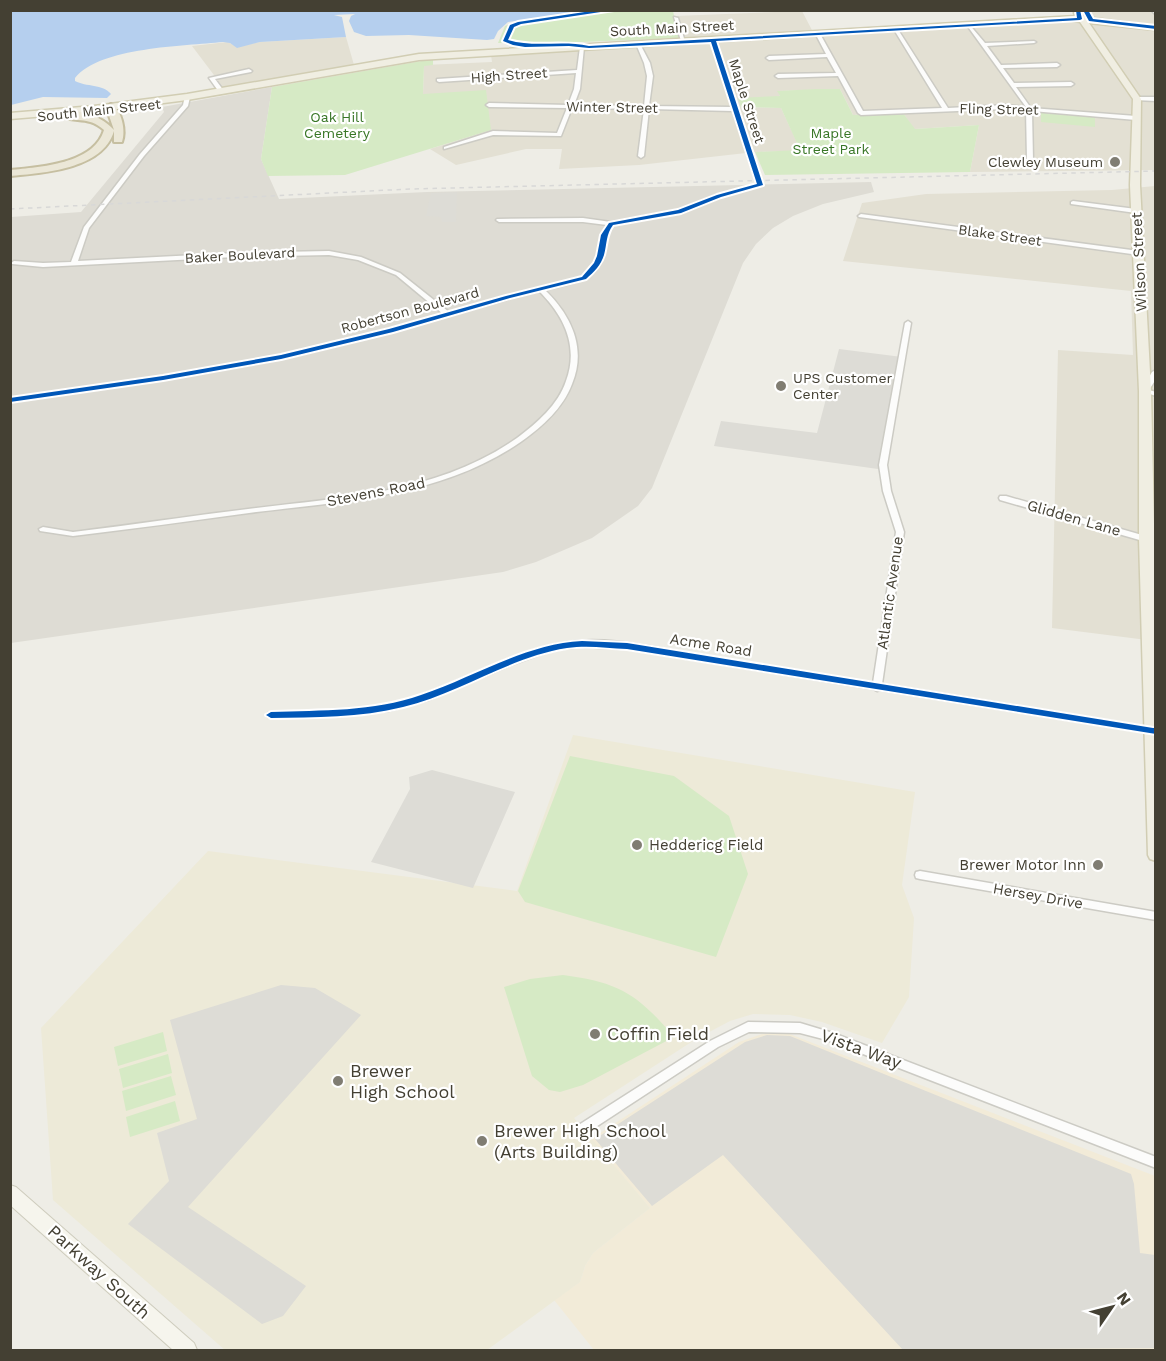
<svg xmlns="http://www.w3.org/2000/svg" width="1166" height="1361" viewBox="0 0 1166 1361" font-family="'Work Sans',sans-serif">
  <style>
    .residential { fill: #e3e0d3 }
    .commercial { fill: #f2ebd8 }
    .industrial { fill: #dedcd4 }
    .education { fill: #edead8 }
    .green { fill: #d6eac5 }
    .parking { fill: #dddcd6 }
    .water { fill: #b5cfee }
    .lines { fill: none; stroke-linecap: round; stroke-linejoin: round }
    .minor-casing { stroke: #cccbc4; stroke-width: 3 }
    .secondary-casing { stroke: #ceccbd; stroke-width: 2 }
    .primary-casing { stroke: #d1cdb3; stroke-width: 3 }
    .motorway-casing { stroke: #c6bfa1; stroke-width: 4 }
    .minor { fill: #fcfcfb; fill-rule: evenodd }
    .secondary { fill: #f6f5ed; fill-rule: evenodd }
    .primary { fill: #f0eee2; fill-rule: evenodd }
    .motorway { fill: #ebe7d7; fill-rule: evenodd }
    .rail { stroke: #d8d8d7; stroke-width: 1.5; stroke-dasharray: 4.5 4.5; stroke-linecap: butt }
    .cycleway-casing { stroke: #fff; stroke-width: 4 }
    .cycleway { fill: #0057b8; fill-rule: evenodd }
    .poi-dot { fill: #807d72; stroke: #fff; stroke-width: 2 }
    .labels { text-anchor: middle; stroke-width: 4.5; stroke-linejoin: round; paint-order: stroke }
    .far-street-label { font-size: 14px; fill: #444033; stroke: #fff }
    .far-park-label { font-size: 14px; fill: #387626; stroke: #fff }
    .far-poi-label { font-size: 14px; fill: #444033; stroke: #fff; text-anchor: end }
    .street-label { font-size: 15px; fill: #444033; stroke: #fff }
    .poi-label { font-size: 15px; fill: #444033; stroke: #fff; text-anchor: start }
    .near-poi-label { font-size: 18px; fill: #444033; stroke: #fff; text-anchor: start }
    .near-street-label { font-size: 18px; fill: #444033; stroke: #fff }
  </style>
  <rect width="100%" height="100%" fill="#eeede6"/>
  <!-- residential -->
  <path class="residential" d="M802 11 814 34 1060 20 1091 22V11H1155V170L970 172 979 125 914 129 903 113 853 115 840 89 778 91 780 96 742 107 781 108 801 151 755 152 639 165 559 169 562 149H526L456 165 430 149 490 130 423 94 424 65 492 62 491 55 681 43 675 16Z
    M346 37 354 65 223 87 192 46 228 42 237 47 260 42Z
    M1155 186V641L1052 628 1058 350 1133 355 1131 291 843 261 862 203 926 194 1112 190Z"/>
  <!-- commercial -->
  <path class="commercial" d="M787 1033 1155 1176V1350H594L554 1300 580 1282 585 1266 593 1253 650 1208 591 1139 739 1042 762 1034Z"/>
  <!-- industrial -->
  <path class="industrial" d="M272 87 261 159 279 199 427 192 871 182 874 192 823 204 793 216 773 228 756 244 743 263 652 488 638 506 592 538 536 562 503 572 11 643V217L81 212 164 112 162 107Z"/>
  <!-- education -->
  <path class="education" d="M573 735 915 792 902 885 914 918 909 997 882 1043 822 1022 790 1015 753 1014 730 1021 696 1039 574 1118 650 1208 593 1253 585 1266 580 1282 487 1350H225L53 1200 41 1028 208 851 517 891Z"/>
  <!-- green -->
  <path class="green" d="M594 10 673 11 679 38 558 43H498L505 26 512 23Z
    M433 59V65L424 66 423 94 486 90 491 130 345 175 268 176 261 159 272 87Z
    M816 89H840L853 115 903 113 915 129 979 125 970 172 765 175 755 152 800 150 781 108 741 107 738 98 780 96 777 91Z
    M1043 111 1095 117V127L1041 122V112Z
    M570 756 674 776 729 816 748 874 716 957 525 902 518 891Z
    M563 975C618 982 638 994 674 1037L583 1085 560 1092 549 1090 532 1076 504 987 530 979Z
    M163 1032 167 1051 118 1066 114 1047Z
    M168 1054 172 1073 123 1088 119 1069Z
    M171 1076 176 1095 126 1111 122 1091Z
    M175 1101 180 1121 130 1137 126 1117Z"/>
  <!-- parking -->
  <path class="parking" d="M457 192 456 222H442L441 217 426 216 431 193Z
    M839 349 902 357 878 469 714 446 721 421 817 433Z
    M432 770 515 792 473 888 371 862 410 789 409 777Z
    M281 985 315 988 361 1015 188 1207 306 1286 283 1316 262 1324 128 1224 169 1181 157 1133 197 1119 170 1020Z
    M767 1035 790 1036 1131 1174 1134 1184 1140 1253 1155 1255V1348L903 1350 723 1155 652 1206 595 1139 745 1042Z"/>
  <!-- water -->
  <path class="water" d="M11 10H585V11L508 22 498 31 494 39 487 40 409 35 366 36 354 32 349 21 351 16 355 14 334 15 342 17 346 37 260 42 237 48 230 43 223 42C184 46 100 47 75 78V81C86 87 103 84 111 94L107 98 43 97 11 105Z"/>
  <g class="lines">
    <defs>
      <path id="minor" d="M1151 10H1156V15Z
        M674 17 678 18 685 42 681 41Z
        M968 23 985 43 1034 41 1036 42 1034 43 987 46 1001 65 1057 63 1060 65 1057 67 1003 68 1014 83 1071 82 1074 84 1071 86 1016 87 1031 108 1136 116 1139 118 1136 120 1032 111 1033 160 1030 162 1027 160 1026 110 1006 109 861 115 858 113 838 76 778 78 775 76 778 74 836 73 827 57 769 60 766 58 769 56 826 54 815 33 819 32 863 111 942 108 893 28 895 27 897 28 948 108 1006 105 1026 107 966 24Z
        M713 38 715 39 763 185 721 197 681 213 613 225C606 233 606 242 604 252 598 283 571 283 545 290 571 315 587 348 572 384 563 408 543 426 522 441 442 497 343 501 249 513 190 521 132 529 73 536L40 531 39 529 43 527 73 532C132 525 190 516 248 509 342 497 437 494 517 438 537 423 558 405 566 381 579 346 564 316 539 291 453 313 368 341 280 359 191 377 101 389 10 402V398C101 385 193 374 282 355 336 343 390 329 443 314L396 275 358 260 329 255 235 257 43 267 12 264 11 263 14 261 43 263 71 262 84 227 140 154 183 105 185 96 190 97 188 106 144 156 89 228 78 261 235 253 329 251 361 257 400 273 449 312 506 296 582 277 594 263 597 256 601 235 607 225 583 222H499L496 220 497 219 583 218 611 222 678 210 717 195 757 184 733 111 649 109 644 156 641 158 638 156 644 109 572 108 561 136 493 135 444 149V147L493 131 557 133 567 108 489 107 486 105 489 103 568 105 574 89 576 73 439 82 437 81V79L577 70 580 47 582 46 584 47 580 89 574 105 644 106 647 76 644 63 636 44 638 43 640 44 650 63 653 76 649 106 732 107 711 39Z
        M249 69 252 71 251 72 215 79 224 91 221 93 219 92 209 78Z
        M1137 97H1156V101L1135 100 1134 99Z
        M1073 201 1136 209 1139 211 1136 213 1071 204V202Z
        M861 214 1139 251 1142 253 1139 255 859 217 858 216Z
        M908 321 911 323 887 465 891 491 904 532 882 684 1153 728H1156V734L880 690 877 691 873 689 627 649 582 647 567 648 547 652 508 666 428 700 388 711 338 716 268 717 266 715 268 713 271 712C316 710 363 713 406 700 461 683 511 651 568 642 607 636 651 647 690 653 751 663 812 673 873 683L896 532 883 491 879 465 905 323Z
        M1156 370V379L1149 390 1156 392V396L1141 391 1152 372Z
        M1000 496H1006L1149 537 1150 539 1146 541H1143L1000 500 999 498Z
        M920 871 1156 912V920L920 879 916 878 915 875 916 872Z
        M748 1022 800 1023 833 1033 1156 1157V1168L827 1040 800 1033 749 1032 718 1047 582 1136 578 1137 574 1136 572 1132 574 1128 710 1041Z"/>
      <path id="secondary" d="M10 1185 16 1187 194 1343 197 1350H173L10 1205Z"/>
      <path id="primary" d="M1078 11 1085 17 1156 26V30L1089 23 1141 99 1140 185 1151 391 1156 613V861L1150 859 1148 855 1139 539V391L1130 185 1133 99 1080 22 1069 20 419 60 187 100 94 112 10 119V113L94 106 187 94 419 54 1076 16 1074 13Z"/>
      <path id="motorway" d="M111 104C122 110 126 131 122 142H114V131C103 169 44 173 10 176V170C40 167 94 164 104 130 88 115 73 124 59 115 74 105 103 117 114 130L106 107Z"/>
    </defs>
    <!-- minor casing -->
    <use href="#minor" class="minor-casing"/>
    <!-- secondary casing -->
    <use href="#secondary" class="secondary-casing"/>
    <!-- primary casing -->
    <use href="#primary" class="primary-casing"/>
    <!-- motorway casing -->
    <use href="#motorway" class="motorway-casing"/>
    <!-- minor -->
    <use href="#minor" class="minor"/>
    <!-- secondary -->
    <use href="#secondary" class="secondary"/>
    <!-- primary -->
    <use href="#primary" class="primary"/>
    <!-- motorway -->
    <use href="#motorway" class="motorway"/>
    <!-- rail -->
    <path class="rail" d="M10 209 410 189 1156 171"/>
    <defs>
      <path id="cycleway" d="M598 10H614L521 24 514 27 508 40C534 48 562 40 589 46L1077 18 1076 10H1080L1082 19 1080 20 716 41 763 185 721 197 681 213 613 225C606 234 607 244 604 255 601 265 594 272 586 279L510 298 393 332 281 359 163 380 10 402V398L163 376 281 355 389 329 506 296 582 277 594 263 597 256 601 235 609 223 678 210 717 195 757 184 711 42 589 48 569 46 525 47 513 45 503 41 510 25 518 22Z
        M1083 10H1088L1093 19 1156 26V29L1089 21Z
        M582 641 627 643 1153 728H1156V734L627 649C607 648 587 645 567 648 510 657 460 693 403 707 360 718 315 717 271 718L266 715 271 712C322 710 373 712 421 695 474 677 525 644 582 641Z"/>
    </defs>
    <!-- cycleway casing -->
    <use href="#cycleway" class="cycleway-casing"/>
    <!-- cycleway -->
    <use href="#cycleway" class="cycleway"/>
  </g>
  <!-- markers -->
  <g class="poi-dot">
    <circle cx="1115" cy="162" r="6"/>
    <circle cx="781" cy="386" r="6"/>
    <circle cx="637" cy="845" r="6"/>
    <circle cx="1098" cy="865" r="6"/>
    <circle cx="595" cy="1034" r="6"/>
    <circle cx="338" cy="1081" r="6"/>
    <circle cx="482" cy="1141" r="6"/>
  </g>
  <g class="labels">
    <!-- far-street labels -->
    <g class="far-street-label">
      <text transform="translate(672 28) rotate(-3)" y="5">South Main Street</text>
      <text transform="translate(509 75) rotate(-4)" y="5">High Street</text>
      <text transform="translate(747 101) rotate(72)" y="5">Maple Street</text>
      <text transform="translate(612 107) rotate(1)" y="5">Winter Street</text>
      <text transform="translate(999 109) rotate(1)" y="5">Fling Street</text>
      <text transform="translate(99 110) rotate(-6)" y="5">South Main Street</text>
      <text transform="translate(1000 235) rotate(8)" y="5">Blake Street</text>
      <text transform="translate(240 255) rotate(-3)" y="5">Baker Boulevard</text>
      <text transform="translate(410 310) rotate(-15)" y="5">Robertson Boulevard</text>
    </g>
    <!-- far-park labels -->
    <g class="far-park-label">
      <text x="337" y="122">Oak Hill<tspan x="337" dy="16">Cemetery</tspan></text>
      <text x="831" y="138">Maple<tspan x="831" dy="16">Street Park</tspan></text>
    </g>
    <!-- far-poi labels -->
    <g class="far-poi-label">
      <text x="1103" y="167">Clewley Museum</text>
      <text x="793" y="383" text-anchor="start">UPS Customer<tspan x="793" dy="16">Center</tspan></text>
    </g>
    <!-- street labels -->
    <g class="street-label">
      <text transform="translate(1139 262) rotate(-93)" y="5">Wilson Street</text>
      <text transform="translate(376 492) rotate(-11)" y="5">Stevens Road</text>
      <text transform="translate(1074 518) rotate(16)" y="5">Glidden Lane</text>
      <text transform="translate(890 593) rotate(-82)" y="5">Atlantic Avenue</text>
      <text transform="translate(711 645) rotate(9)" y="5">Acme Road</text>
      <text transform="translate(1038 896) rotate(10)" y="5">Hersey Drive</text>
    </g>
    <!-- poi labels -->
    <g class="poi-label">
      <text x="649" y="850">Heddericg Field</text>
      <text x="1086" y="870" text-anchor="end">Brewer Motor Inn</text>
    </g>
    <!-- near-poi labels -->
    <g class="near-poi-label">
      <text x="607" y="1040">Coffin Field</text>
      <text x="350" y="1077">Brewer<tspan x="350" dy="21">High School</tspan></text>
      <text x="494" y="1137">Brewer High School<tspan x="494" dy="21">(Arts Building)</tspan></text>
    </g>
    <!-- near-street labels -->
    <g class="near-street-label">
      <text transform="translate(861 1049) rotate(20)" y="6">Vista Way</text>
      <text transform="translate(99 1272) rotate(42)" y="6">Parkway South</text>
    </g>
  </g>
  <!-- border -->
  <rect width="1166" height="1361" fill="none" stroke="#444033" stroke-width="24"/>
  <!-- north arrow -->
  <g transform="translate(1112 1307) rotate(55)" stroke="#ffffff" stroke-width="4.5" paint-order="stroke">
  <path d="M0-4.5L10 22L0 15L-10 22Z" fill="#444033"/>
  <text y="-9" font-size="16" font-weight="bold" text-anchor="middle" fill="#444033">N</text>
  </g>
</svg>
